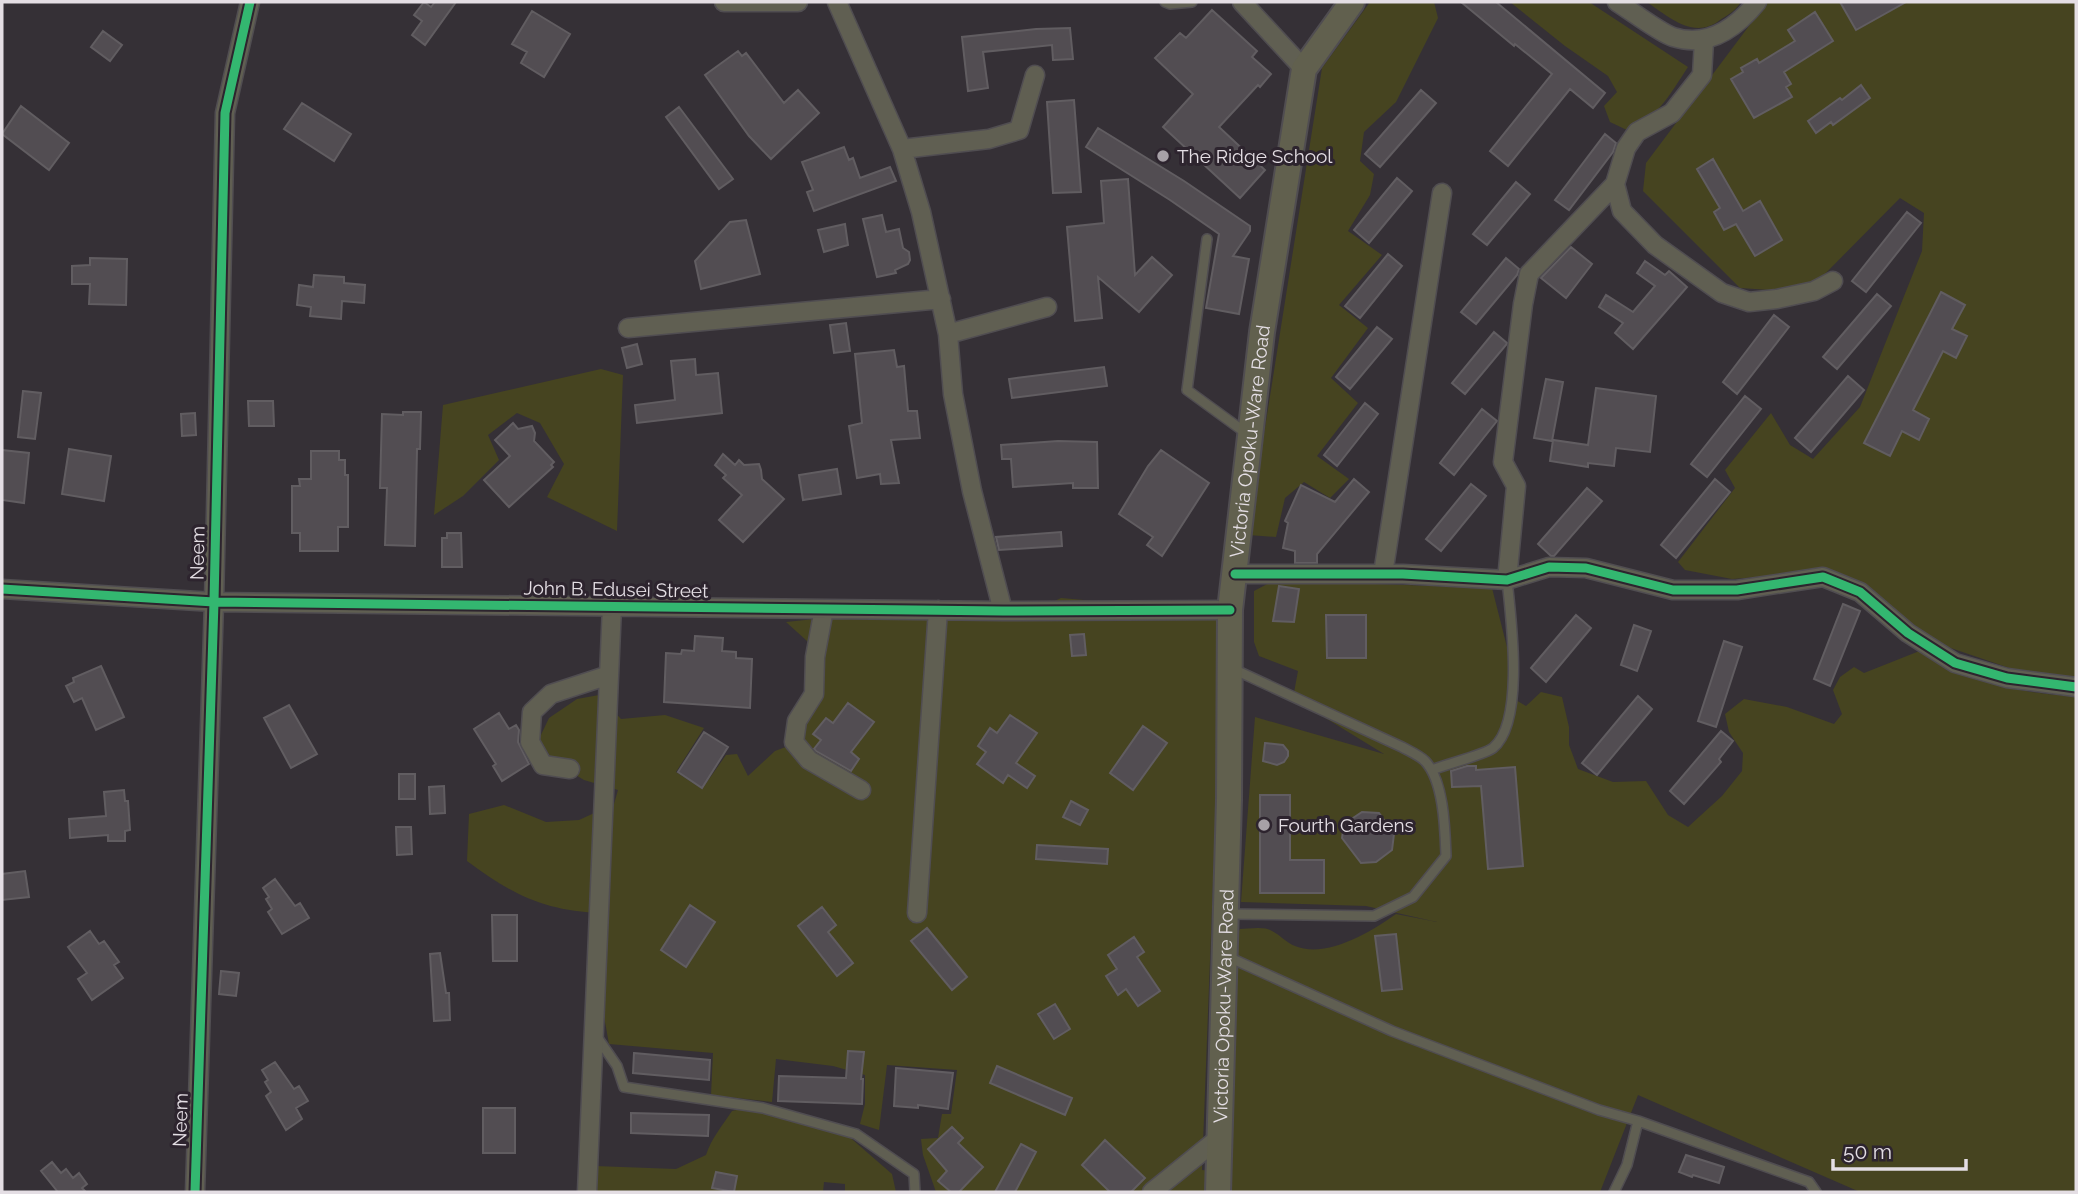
<svg xmlns="http://www.w3.org/2000/svg" width="2078" height="1194" viewBox="0 0 2078 1194" font-family="Raleway,sans-serif">
  <style>
    .green { fill: #464420 }
    .building { fill: #524d52; stroke: #615d61; stroke-width: 2 }
    .lines { fill: none; stroke-linecap: round; stroke-linejoin: round }
    .service-casing { stroke: #504d51; stroke-width: 12 }
    .minor-casing { stroke: #504d51; stroke-width: 21 }
    .secondary-casing { stroke: #504d51; stroke-width: 28 }
    .service { stroke: #605f52; stroke-width: 9 }
    .minor { stroke: #605f52; stroke-width: 18 }
    .secondary { stroke: #61604e; stroke-width: 24 }
    .cycleway-casing { stroke: #2d242e; stroke-width: 13 }
    .cycleway { stroke: #33b770; stroke-width: 9 }
    .poi-dot { fill: #a7a1a7; stroke: #2d242e; stroke-width: 2.5 }
    .labels { text-anchor: middle; stroke-width: 6; stroke-linejoin: round; paint-order: stroke }
    .poi-label { font-size: 19px; fill: #e4dee4; stroke: #2d242e; text-anchor: start }
    .street-label { font-size: 19px; fill: #e4dee4; stroke: #2d242e }
  </style>
  <rect width="100%" height="100%" fill="#353036"/>
  <!-- green -->
  <path class="green" d="M1370 2H1434L1438 18 1396 102 1364 132 1360 161 1374 174 1370 195 1348 231 1382 255 1339 305 1368 328 1331 378 1358 403 1317 456 1349 479 1330 498 1304 482 1285 498 1276 537 1248 535 1322 68Z
    M1510 2H1589L1688 67C1668 97 1661 113 1629 131L1610 122 1604 106 1617 92 1608 76 1565 46Z
    M1647 2H1741C1736 10 1728 15 1720 20 1694 40 1670 18 1647 2Z
    M1767 2H2076V677L2027 674 1939 644 1866 588 1832 571 1732 579 1685 570 1678 562 1735 488 1725 470 1771 413 1790 445 1813 459 1860 407 1922 251 1924 213 1900 198 1816 283 1770 290 1740 288 1643 191 1646 163Z
    M601 369 623 375 617 531 547 497 564 464 540 423 517 413 488 435 499 460 463 496 434 515 443 405Z
    M1289 581 1492 588 1509 655V696L1526 706 1541 692 1562 697 1569 727V745L1578 769 1613 782 1646 781 1668 815 1688 827 1722 796 1742 771 1743 753 1729 732 1725 714 1744 699 1787 707 1834 724 1842 714 1833 690 1840 677 1854 667 1864 673 1922 650C1967 680 2022 695 2076 696V1192H1860L1638 1095 1600 1192H936L923 1155 921 1139 938 1138 942 1114H951L957 1070 887 1065 879 1130 860 1124 865 1104V1075L833 1066 776 1059 772 1102 711 1095 713 1053 609 1044 601 1000 602 913C544 911 513 895 467 861L469 814 504 805 546 822 579 820 614 804 618 790 584 780 554 762 539 739 549 718 577 699 599 695 621 719 665 715 704 728 676 772 702 789 726 755 737 754 748 776 775 751 791 745 819 705 820 674 807 641 786 622 824 618 1044 606 1061 598 1118 603 1223 619 1202 1170 1221 1172 1229 947 1240 929C1249 929 1264 926 1272 931 1280 935 1287 943 1295 946 1326 959 1371 932 1396 914L1437 922 1366 906 1241 902 1255 717 1384 754 1293 698 1298 671 1259 656 1254 642V591L1271 582Z
    M745 1108 846 1134 892 1174 896 1192H845V1184L824 1182 823 1192H594L595 1166 676 1169 706 1155C711 1139 722 1126 732 1111Z"/>
  <!-- building -->
  <path class="building" d="M424 2 431 7 435 2H456L425 45 412 35 422 21 414 15Z
    M1461 2H1496L1605 93 1593 108 1570 89 1508 166 1490 151 1552 74 1515 44 1514 46Z
    M1840 2H1906L1856 30Z
    M1212 10 1257 51 1252 57 1271 74 1260 87 1258 85 1219 127 1265 170 1240 198 1163 127 1193 94 1155 58 1180 33 1186 38Z
    M532 11 570 34 544 77 521 63 527 52 512 44Z
    M1815 12 1833 41 1784 72 1791 84 1786 87 1792 97 1754 118 1731 79 1743 72 1741 68 1757 59 1759 63 1795 41 1788 30Z
    M1070 28 1073 59 1053 60 1052 45 983 52 988 88 968 91 962 37 1036 29Z
    M103 31 122 45 110 61 91 47Z
    M738 51 742 56 746 53 784 103 798 90 819 113 771 159 749 136 705 75Z
    M1861 85 1870 98 1833 125 1831 122 1816 133 1808 121 1840 98 1842 100Z
    M1421 90 1436 103 1380 167 1365 154Z
    M1074 100 1081 192 1053 193 1047 102Z
    M302 103 351 134 334 161 284 129Z
    M21 106 69 143 49 170 2 134Z
    M679 107 733 179 719 189 666 117Z
    M1098 128 1184 181 1250 226V231L1233 256 1249 259 1239 314 1206 308 1219 234 1170 200 1086 147Z
    M1605 134 1616 143 1613 152 1569 210 1555 200Z
    M844 147 849 160 853 158 860 178 890 167 896 181 814 211 807 192 813 190 802 162Z
    M1713 159 1743 211 1760 201 1782 240 1755 256 1736 224 1724 230 1714 212 1720 208 1697 169Z
    M1397 178 1412 191 1369 243 1354 230Z
    M1128 179 1135 275 1152 257 1172 275 1139 312 1098 277 1102 318 1075 321 1067 227 1104 223 1101 181Z
    M1516 182 1530 194 1487 245 1473 234Z
    M1907 212 1921 223 1866 292 1852 281Z
    M882 215 886 232 899 229 903 248 909 252 910 260 908 264 895 270 896 273 877 277 863 219Z
    M746 220 760 274 701 289 695 261 730 222Z
    M845 224 848 245 824 252 818 230Z
    M1571 247 1592 264 1566 298 1541 278Z
    M1388 254 1402 266 1360 318 1345 306Z
    M90 258 127 259 126 305 89 304 90 284H72V266L90 265Z
    M1506 258 1519 269 1517 275 1476 324 1461 312Z
    M1645 261 1665 275 1669 271 1687 287 1633 349 1615 333 1623 323 1599 307 1606 295 1633 312 1655 286 1637 273Z
    M314 275 344 277V283L365 285 364 303 342 301 341 319 310 316 311 307 297 305 299 285 313 287Z
    M1941 292 1965 305 1952 329 1967 336 1956 358 1943 351 1913 410 1929 419 1919 440 1902 431 1890 456 1864 443Z
    M1877 294 1891 306 1837 369 1823 357Z
    M1774 315 1789 327 1737 394 1723 382Z
    M846 323 850 351 834 353 830 325Z
    M1377 327 1392 339 1350 389 1336 377Z
    M1494 332 1507 343 1506 345 1465 394 1452 383Z
    M637 344 642 364 627 368 622 348Z
    M894 350 897 367 904 366 908 411H917L920 438 891 440 899 483 881 484 880 474 857 478 849 426 862 423 855 354Z
    M695 359 696 375 718 373 722 413 637 423 635 405 675 400 671 361Z
    M1104 367 1107 386 1012 398 1009 379Z
    M1848 376 1864 390 1811 452 1795 438Z
    M1546 379 1563 382 1552 441 1534 438Z
    M1596 388 1656 396 1650 452 1616 448 1614 466 1588 463V467L1550 461 1553 440 1588 445Z
    M23 391 41 393 35 439 18 437Z
    M1745 396 1761 409 1707 477 1691 464Z
    M248 401H273L274 426H249Z
    M1365 403 1378 414 1337 466 1324 455Z
    M1482 409 1497 421 1454 475 1440 463Z
    M403 412H421L420 449H417L415 546 385 545 387 488H380L382 414 403 415Z
    M195 413 196 435 182 436 181 414Z
    M513 423 518 429 532 426 535 433 534 441 554 462 551 465 553 467 509 507 484 480 510 456 495 440Z
    M1058 441 1097 442 1098 488H1073V483L1013 487 1011 459H1002L1001 445Z
    M69 449 111 456 104 501 62 494Z
    M2 450 29 453 24 503 2 500Z
    M1161 450 1209 483 1162 556 1147 545 1153 537 1119 514 1148 466Z
    M311 451H339V460H345V475H348V527H338V551H300V533H292V486H300L299 479H311Z
    M723 454 735 465 739 460 744 465 759 464 761 470 762 479 784 499 743 542 719 520 742 495 723 478 726 475 715 465Z
    M837 469 841 494 803 500 799 475Z
    M1354 479 1369 492 1317 554V563H1295V551L1283 548 1288 523 1285 521 1301 485 1335 502Z
    M1715 479 1730 492 1676 558 1661 545Z
    M1471 484 1486 496 1441 551 1426 539Z
    M1587 488 1602 501 1554 556H1551L1538 544Z
    M1061 532 1062 546 999 550 997 541 996 537Z
    M447 533H461L462 567H442V538H447Z
    M1279 586 1299 589 1294 622 1273 621Z
    M1843 604 1860 611 1830 686 1814 679Z
    M1326 615H1366V658H1327Z
    M1576 615 1591 628 1546 682 1531 668Z
    M1634 625 1651 631 1637 671 1621 665Z
    M1084 634 1086 655 1072 656 1070 635Z
    M695 636 723 638 722 651 736 652V658L752 659 750 708 664 702 666 653 681 654 682 650 694 651Z
    M1724 641 1742 647 1716 727 1698 721Z
    M101 666 124 717 96 730 82 698 74 702 66 686 74 682 73 678Z
    M1638 696 1652 709 1597 775 1582 763Z
    M848 703 874 722 851 752 859 759 851 771 816 751 814 749 821 740 813 734 826 718 833 723Z
    M289 705 317 754 291 768 264 718Z
    M499 713 509 729 516 725 519 730 518 742 529 764 502 781 493 766 496 764 474 729Z
    M1010 715 1037 733 1016 763 1035 776 1027 788 1008 775 1003 783 977 764 986 752 978 746 990 728 997 733Z
    M1143 726 1167 743 1133 790 1110 773Z
    M1721 731 1733 741 1719 759 1721 762 1684 804 1670 791Z
    M704 732 728 747 702 788 678 772Z
    M1265 743 1283 745 1288 751V756L1284 762 1277 765 1263 761Z
    M1467 766H1476V770L1515 767 1523 866 1488 869 1481 786 1452 787 1451 771Z
    M399 774H415V799H399Z
    M444 786 445 813 430 814 429 787Z
    M124 790 125 801H128L130 830 125 831V841H108V835L70 838 69 819 106 816 104 792Z
    M1260 795H1290V860H1324V893H1260Z
    M1071 801 1088 810 1080 825 1063 817Z
    M1362 812 1379 813 1394 834 1392 850 1376 862 1361 863 1342 838 1344 824Z
    M396 827H411L412 854 397 855Z
    M1037 845 1108 849 1107 864 1036 859Z
    M25 871 29 897 2 900V874Z
    M275 879 295 906 300 903 309 918 282 934 268 912 272 909 266 899 269 897 263 888Z
    M690 905 715 922 686 967 661 950Z
    M822 907 836 925 828 932 853 963 837 976 798 926Z
    M492 915H517V961H493Z
    M927 928 967 977 952 990 911 941Z
    M90 931 99 944 104 941 119 962 114 965 123 978 92 1000 78 979 87 973 68 947Z
    M1396 934 1402 989 1382 991 1375 936Z
    M1134 937 1144 952 1137 957 1160 991 1138 1006 1126 989 1118 995 1106 976 1117 969 1108 955Z
    M440 953 446 993H449L450 1020 434 1021 430 954Z
    M221 971 239 973 236 996 219 994Z
    M1055 1004 1070 1029 1054 1039 1038 1014Z
    M848 1051 864 1052 861 1079H863L862 1104 778 1101 779 1076 846 1078Z
    M634 1053 710 1060 709 1080 633 1073Z
    M275 1062 294 1089 299 1086 308 1101 296 1108 302 1119 286 1130 266 1096 271 1092 265 1082 268 1080 262 1070Z
    M997 1066 1072 1098 1065 1115 990 1083Z
    M896 1068 953 1073 948 1109 918 1105V1108L894 1106Z
    M483 1108H515V1153H483Z
    M631 1113 709 1115 708 1136 631 1133Z
    M952 1127 963 1138 958 1143 983 1167 959 1192H951L938 1181 947 1171 928 1149Z
    M1105 1140 1145 1178 1131 1192H1110L1082 1165Z
    M1021 1144 1036 1152 1015 1192H995Z
    M1686 1155 1724 1167 1719 1183 1693 1175 1692 1177 1679 1172Z
    M52 1162 61 1173 66 1169 73 1178 79 1173 87 1184 82 1188 86 1192H55L57 1191 41 1171Z
    M716 1172 737 1176 734 1192 712 1188Z"/>
  <g class="lines">
    <defs>
      <path id="service" d="M1165 2 1170 4 1192 2
        M1207 239 1187 390 1246 433
        M1432 770C1446 764 1484 755 1493 748 1525 722 1511 618 1507 580
        M1229 914 1374 916 1413 897 1446 856C1445 829 1444 781 1425 761 1419 755 1409 751 1402 747L1231 668
        M1226 956 1392 1031 1599 1110 1638 1121 1809 1182 1816 1192
        M597 1037 617 1066 624 1087 763 1108 856 1134 914 1174 915 1192
        M1614 1192 1627 1165 1638 1121"/>
      <path id="minor" d="M724 2H798
        M837 2 902 149 921 212 948 334 953 394 972 491 1003 611
        M1242 2 1304 69
        M1617 2C1630 10 1660 33 1673 37 1708 48 1736 28 1757 2
        M1704 41 1702 75 1672 113 1637 132 1626 148 1615 184 1622 211 1655 245 1722 293 1749 302 1777 299 1814 291 1833 281
        M902 149 989 139 1019 130 1035 75
        M628 328 941 299
        M948 334 1047 307
        M1235 574H1403L1507 580 1549 567 1586 568 1673 590H1737L1823 577 1860 592 1908 633 1955 663 2007 678 2076 687
        M1383 574 1442 193
        M1507 580 1516 486 1503 462 1523 304 1529 274 1615 184
        M2 589 214 602 1003 611 1230 610
        M824 609 815 657 814 694 797 721 794 742 809 760 861 790
        M570 769 543 765 530 742 532 712 551 694 609 675
        M917 913 938 610
        M195 1192 214 602 225 113 250 2
        M587 1192 612 606
        M1152 1192 1219 1138"/>
      <g id="secondary">
        <path id="s1" d="M1218 1192 1229 800 1230 610 1262 332 1304 69 1352 2"/>
      </g>
    </defs>
    <!-- service casing -->
    <use href="#service" class="service-casing"/>
    <!-- minor casing -->
    <use href="#minor" class="minor-casing"/>
    <!-- secondary casing -->
    <use href="#secondary" class="secondary-casing"/>
    <!-- service -->
    <use href="#service" class="service"/>
    <!-- minor -->
    <use href="#minor" class="minor"/>
    <!-- secondary -->
    <use href="#secondary" class="secondary"/>
    <defs>
      <path id="cycleway" d="M1235 574H1403L1507 580 1549 567 1586 568 1673 590H1737L1823 577 1860 592 1908 633 1955 663 2007 678 2076 687
        M2 589 214 602 1003 611 1230 610
        M195 1192 214 602 225 113 250 2"/>
    </defs>
    <!-- cycleway casing -->
    <use href="#cycleway" class="cycleway-casing"/>
    <!-- cycleway -->
    <use href="#cycleway" class="cycleway"/>
  </g>
  <!-- markers -->
  <g class="poi-dot">
    <circle cx="1163" cy="156" r="7"/>
    <circle cx="1264" cy="825" r="7"/>
  </g>
  <g class="labels">
    <!-- poi labels -->
    <g class="poi-label">
      <text x="1177" y="163">The Ridge School</text>
      <text x="1278" y="832">Fourth Gardens</text>
    </g>
    <!-- street labels -->
    <g class="street-label">
      <text dy="7" stroke="none"><textPath href="#s1" startOffset="752">Victoria Opoku-Ware Road</textPath></text>
      <text transform="translate(197 553) rotate(-89)" y="7">Neem</text>
      <text transform="translate(616 589) rotate(1)" y="7">John B. Edusei Street</text>
      <text dy="7" stroke="none"><textPath href="#s1" startOffset="186">Victoria Opoku-Ware Road</textPath></text>
      <text transform="translate(180 1120) rotate(-88)" y="7">Neem</text>
    </g>
  </g>
  <!-- border -->
  <rect width="2078" height="1194" fill="none" stroke="#e4dee4" stroke-width="7"/>
  <!-- scale -->
  <path d="M1833 1159v10h133v-10" fill="none" stroke="#e4dee4" stroke-width="3.5"/>
  <text x="1843" y="1159" font-size="21" fill="#e4dee4" stroke="#2d242e" stroke-width="5" paint-order="stroke">50 m</text>
</svg>
